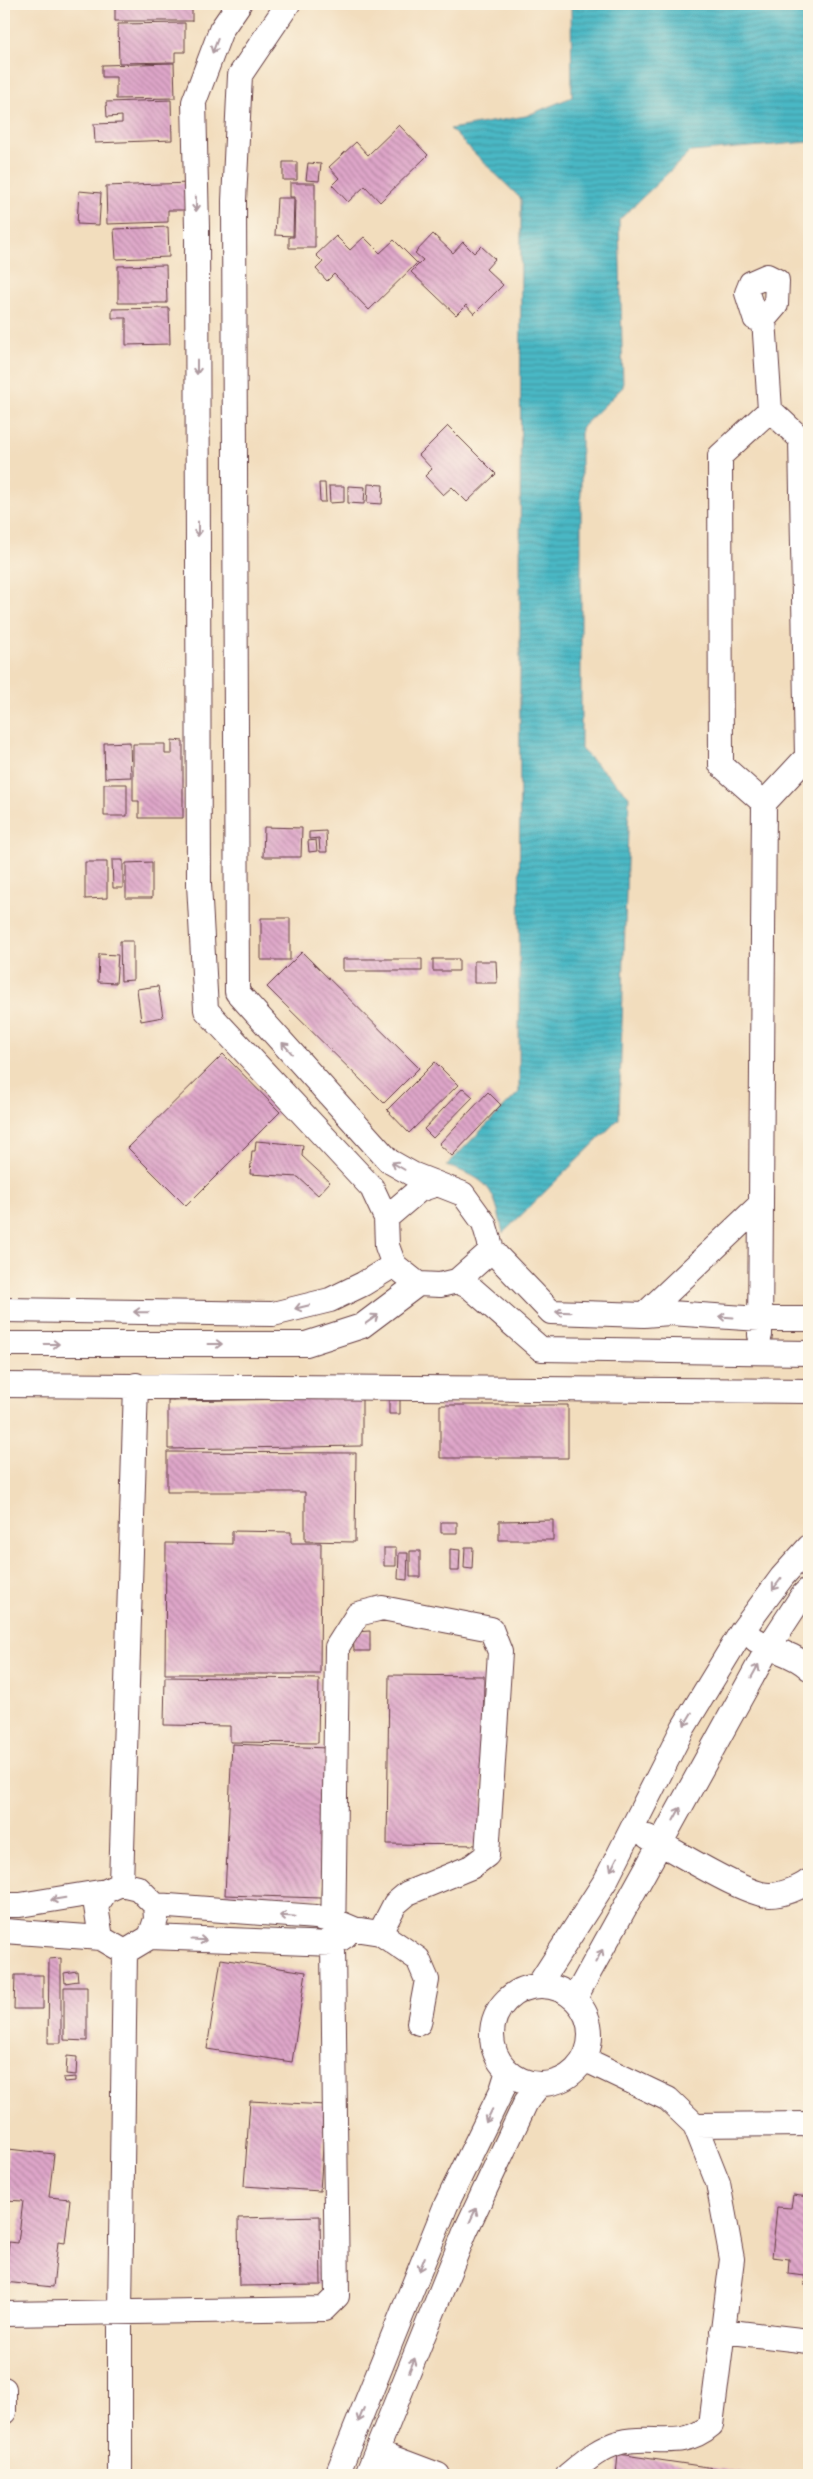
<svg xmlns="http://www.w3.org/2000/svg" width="813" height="2479" viewBox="0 0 813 2479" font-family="'Indie Flower',sans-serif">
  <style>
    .water { fill: url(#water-rules); stroke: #4a6c78 }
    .building { fill: url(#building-back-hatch) }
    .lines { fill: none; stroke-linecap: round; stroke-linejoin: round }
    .minor-casing { stroke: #633c41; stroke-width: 26 }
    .minor { stroke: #fff; stroke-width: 24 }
    .oneway { stroke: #ae9aa0 }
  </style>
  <defs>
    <pattern id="water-rules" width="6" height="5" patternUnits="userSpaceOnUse" patternTransform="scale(1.25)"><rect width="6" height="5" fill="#4ab8c5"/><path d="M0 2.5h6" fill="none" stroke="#4095a0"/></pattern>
    <pattern id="building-back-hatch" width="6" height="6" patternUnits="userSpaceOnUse" patternTransform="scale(1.25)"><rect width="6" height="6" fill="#dea6c9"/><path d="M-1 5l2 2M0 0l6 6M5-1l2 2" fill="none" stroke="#b687a3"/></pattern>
  </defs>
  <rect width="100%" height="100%" fill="#fcf5e5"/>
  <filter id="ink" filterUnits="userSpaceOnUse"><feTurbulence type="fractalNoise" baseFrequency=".02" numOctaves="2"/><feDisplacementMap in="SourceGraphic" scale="10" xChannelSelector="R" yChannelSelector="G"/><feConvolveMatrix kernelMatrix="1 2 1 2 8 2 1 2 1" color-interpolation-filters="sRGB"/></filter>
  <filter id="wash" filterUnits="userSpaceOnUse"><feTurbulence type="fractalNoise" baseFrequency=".0096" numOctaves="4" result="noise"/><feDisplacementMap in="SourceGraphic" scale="20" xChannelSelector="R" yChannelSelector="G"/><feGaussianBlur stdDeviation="1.12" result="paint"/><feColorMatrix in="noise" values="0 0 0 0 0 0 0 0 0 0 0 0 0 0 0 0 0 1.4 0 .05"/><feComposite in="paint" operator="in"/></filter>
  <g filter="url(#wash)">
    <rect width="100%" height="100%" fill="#f2ddbd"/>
    <!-- water -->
    <path class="water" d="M571 4H809V142L690 152 619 220 623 387 581 428V749L629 796 619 1119 503 1233C494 1189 490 1179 446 1166L519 1092 521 199 450 129 526 116 572 97Z"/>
    <g id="blocks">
      <!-- building -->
      <path class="building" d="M115 4H192V21H115Z
        M185 23V52H175V62L119 63 118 24Z
        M174 63 175 98 116 99V77H102V65Z
        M171 100 172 140 95 143 94 124 122 123V116L107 117 106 102Z
        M399 125 428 155 380 202 365 186 348 202 332 185 339 178 329 167 356 142 368 155Z
        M283 162H297V180H283Z
        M308 163 321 164 319 181 306 180Z
        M189 183 190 210H168V222L107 224 106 186Z
        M290 183H315V248H289V237H294L295 197H290Z
        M79 191 101 193 99 225 77 224Z
        M277 198H294L293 236 275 235Z
        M168 227 169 257 116 259 114 229Z
        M433 234 453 253 463 242 474 253 481 246 495 259 486 269 503 285 474 314 466 305 456 315 411 272 423 260 415 253Z
        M336 236 350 250 364 237 380 253 394 240 417 263 369 310 334 274 327 281 316 269 323 262 316 255Z
        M166 265 167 303H118V266Z
        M169 308 170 344 126 345V318H112V309Z
        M448 426 496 474 467 502 452 487 443 495 425 476 432 469 419 455Z
        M319 483H325L326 502H320Z
        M368 484 383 485 382 504 367 503Z
        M329 486H344V502L330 503Z
        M348 486 365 487 364 504 348 503Z
        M172 740 183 741V818H139V801H133V744H165V754H172Z
        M130 742 131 777 105 778 104 743Z
        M104 784H127V816H104Z
        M264 827 302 828 301 857H263Z
        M326 831 327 852H320L319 838 309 839V832Z
        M316 840 317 851 309 852 308 841Z
        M112 860H123V888H113Z
        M85 862H107V898L85 899Z
        M152 862V898H126V863Z
        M261 918H290V960H261Z
        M120 941H133V980L121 981Z
        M302 952 419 1068 384 1103 267 987Z
        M99 954 118 955 116 983 98 982Z
        M343 959H422V971H343Z
        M433 959H459V971H433Z
        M474 961H496L497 983H474Z
        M158 986 163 1017 141 1021 137 989Z
        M223 1054 280 1112 186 1206 128 1148Z
        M435 1062 458 1085 409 1133 387 1110Z
        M463 1088 473 1097 433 1138 424 1129Z
        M488 1092 501 1105 452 1156 439 1144Z
        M256 1141 303 1145 302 1156 330 1182 318 1195 298 1177 250 1174 252 1151H255Z
        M389 1396H400V1414H389Z
        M362 1398V1446L168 1449V1401Z
        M440 1405H568V1458H440Z
        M167 1452 356 1453 355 1542 305 1541V1492H167Z
        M553 1520V1540H499V1521Z
        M441 1522H457V1533H441Z
        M232 1531 291 1532V1543H321L320 1674H165L166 1543 232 1544Z
        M465 1547H473L472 1569 464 1568Z
        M384 1548H396V1566H384Z
        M450 1549 460 1550 459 1571H450Z
        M410 1551H420V1577H410Z
        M399 1553H408L407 1580 398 1579Z
        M370 1631V1651H354L353 1632Z
        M389 1675 484 1676 482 1845 387 1844Z
        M165 1677 319 1679 318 1743 230 1742V1726L164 1725Z
        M232 1744 327 1748 321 1898 225 1895Z
        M61 1958V2043H48L49 1959Z
        M221 1959 306 1972 292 2062 207 2049Z
        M4 1963H7V1987H4Z
        M77 1971 78 1981 65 1983 64 1973Z
        M15 1975H43V2009H14Z
        M64 1987H87V2041L64 2040Z
        M67 2056 77 2057 76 2075 66 2074Z
        M76 2077V2081L64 2082 63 2078Z
        M250 2101 326 2105 320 2191 244 2186Z
        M8 2149 54 2154 49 2197 70 2199 65 2243 58 2242 53 2287 4 2282 9 2242 18 2243 23 2201 4 2200Z
        M793 2195 809 2197V2285H804L805 2276 788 2274 789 2259 772 2257 777 2207 791 2208Z
        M320 2216 321 2285 239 2286 238 2218Z
        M618 2454 755 2474V2475H616Z"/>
    </g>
  </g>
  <g filter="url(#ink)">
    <use href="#blocks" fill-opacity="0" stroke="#633c41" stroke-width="1"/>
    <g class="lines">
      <defs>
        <path id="minor" d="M239 4 221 30 194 102 197 227 199 884 206 1010 372 1188 386 1218 387 1246 394 1265 418 1284 440 1285 457 1281 470 1287 541 1349 809 1353
          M288 4 240 75 234 201 237 992 389 1161 412 1174 463 1194 484 1223 492 1250 497 1256 551 1312 644 1315 670 1313 760 1319H809
          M764 803 721 765 720 456 770 410
          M386 1218 419 1190 437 1184
          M457 1281 492 1250
          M4 1310 273 1314 330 1300 363 1284 394 1265
          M644 1315 760 1205
          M760 1335 764 803 807 757 801 439 770 410 764 319 776 305 777 281 767 276 751 283 747 293 755 318 764 319
          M4 1344H306L362 1326 418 1284
          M4 1385 809 1391
          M756 1640C773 1651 795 1654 809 1668
          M648 1837C673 1849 746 1896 770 1895 782 1895 800 1888 809 1881
          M121 1884 136 1385
          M4 1905H20L106 1891 121 1884 138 1888 155 1905 156 1919 150 1937 125 1952 101 1938 96 1906 106 1891
          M155 1905 316 1917 335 1921 354 1929 380 1933 418 1959 427 1980 419 2023
          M4 1931 101 1938
          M150 1937 333 1944 345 1936
          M538 1986 606 1880 683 1728 742 1631 782 1577 809 1547
          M492 2035a49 49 0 1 1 98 0a49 49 0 1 1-98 0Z
          M575 1998 768 1648 802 1596 809 1589
          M695 2125 809 2124
          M4 2314 324 2309 337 2296 333 1944 337 1647 358 1614 382 1608 491 1629 500 1652 487 1855 471 1867 408 1893 395 1904 380 1933
          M722 2331 809 2341
          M4 2389V2412
          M377 2452 438 2475
          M120 2475V2311L125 1952
          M337 2475 446 2205 502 2090 508 2071
          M367 2475 465 2232 526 2102 540 2084
          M568 2475C585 2461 599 2448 621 2442 652 2434 681 2451 711 2425L732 2259 718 2183 695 2125 668 2099 584 2059"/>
      </defs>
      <!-- minor casing -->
      <use href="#minor" class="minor-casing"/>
      <!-- minor -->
      <use href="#minor" class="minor"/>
    </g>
    <!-- one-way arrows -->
    <defs><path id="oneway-shaft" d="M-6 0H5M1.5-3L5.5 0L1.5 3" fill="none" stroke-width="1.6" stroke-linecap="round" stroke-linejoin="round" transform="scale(1.25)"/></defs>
    <g class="oneway">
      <use href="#oneway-shaft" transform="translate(215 46) rotate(111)"/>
      <use href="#oneway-shaft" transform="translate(196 204) rotate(89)"/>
      <use href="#oneway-shaft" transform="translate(197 367) rotate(90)"/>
      <use href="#oneway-shaft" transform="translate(198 529) rotate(90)"/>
      <use href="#oneway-shaft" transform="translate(287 1048) rotate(-132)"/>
      <use href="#oneway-shaft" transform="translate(398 1166) rotate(-150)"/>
      <use href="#oneway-shaft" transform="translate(302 1307) rotate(166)"/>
      <use href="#oneway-shaft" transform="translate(141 1312) rotate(-179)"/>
      <use href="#oneway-shaft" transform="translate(563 1312) rotate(-178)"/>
      <use href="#oneway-shaft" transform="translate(726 1317) rotate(-176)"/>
      <use href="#oneway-shaft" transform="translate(372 1319) rotate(-36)"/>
      <use href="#oneway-shaft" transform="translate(52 1344)"/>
      <use href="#oneway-shaft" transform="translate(215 1344)"/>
      <use href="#oneway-shaft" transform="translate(777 1584) rotate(127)"/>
      <use href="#oneway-shaft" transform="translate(755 1671) rotate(-61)"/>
      <use href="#oneway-shaft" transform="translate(688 1719) rotate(121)"/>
      <use href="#oneway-shaft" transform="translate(677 1814) rotate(-61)"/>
      <use href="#oneway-shaft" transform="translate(614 1864) rotate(117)"/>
      <use href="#oneway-shaft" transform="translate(58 1899) rotate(171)"/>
      <use href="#oneway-shaft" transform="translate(287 1916) rotate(-177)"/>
      <use href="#oneway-shaft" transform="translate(199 1940) rotate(3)"/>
      <use href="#oneway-shaft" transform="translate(599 1956) rotate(-61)"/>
      <use href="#oneway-shaft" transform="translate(489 2116) rotate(116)"/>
      <use href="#oneway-shaft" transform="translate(473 2215) rotate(-65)"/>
      <use href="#oneway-shaft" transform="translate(422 2264) rotate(112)"/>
      <use href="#oneway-shaft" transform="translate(412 2365) rotate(-68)"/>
      <use href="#oneway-shaft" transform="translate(361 2415) rotate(112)"/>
    </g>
  </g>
  <!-- margin -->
  <rect width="813" height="2479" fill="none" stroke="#fcf5e5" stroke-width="20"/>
</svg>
